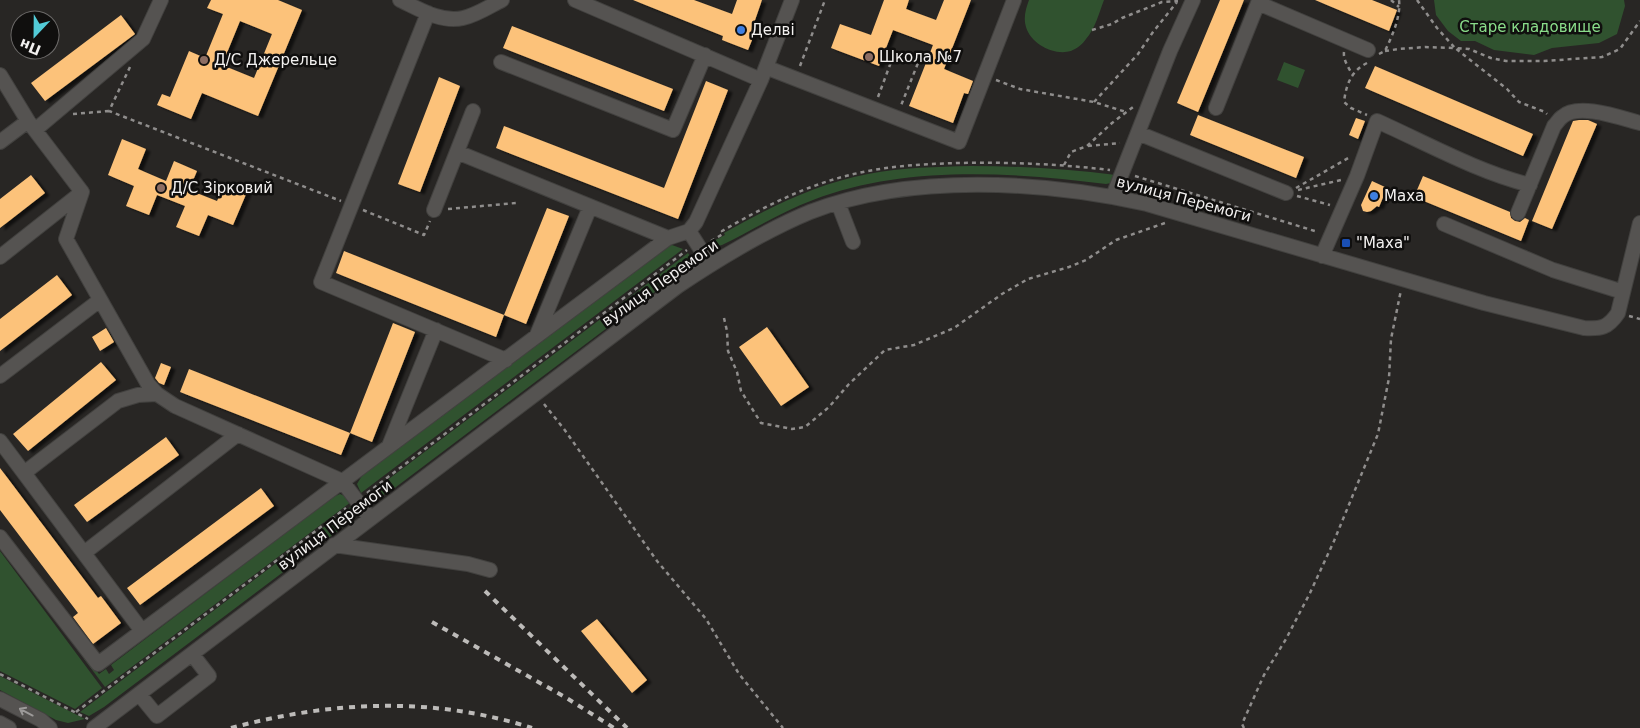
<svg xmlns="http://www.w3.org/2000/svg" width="1640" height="728" viewBox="0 0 1640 728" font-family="'DejaVu Sans',sans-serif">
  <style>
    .green { fill: #30522f }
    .building { fill: #fcc27a; fill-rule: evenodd; filter: url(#shadow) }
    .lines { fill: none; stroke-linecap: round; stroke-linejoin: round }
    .minor-casing { stroke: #42413f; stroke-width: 16 }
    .path { stroke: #8f8d8c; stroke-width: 2.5; stroke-dasharray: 4 4; stroke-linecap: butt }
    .minor { stroke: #555351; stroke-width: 14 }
    .rail { stroke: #bdbbb9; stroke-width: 4; stroke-dasharray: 6 6; stroke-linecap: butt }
    .oneway { stroke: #9c9a99 }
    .shop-dot { fill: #3f7fe0; stroke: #100f0e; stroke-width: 2 }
    .education-dot { fill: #8d6e63; stroke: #100f0e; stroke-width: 2 }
    .transit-dot { fill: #1a4fb4; stroke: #100f0e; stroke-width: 2 }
    .labels { text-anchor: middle; stroke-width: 5; stroke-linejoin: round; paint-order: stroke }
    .park-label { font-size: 15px; fill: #8add8a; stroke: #100f0e }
    .poi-label { font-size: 15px; fill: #f3f1f0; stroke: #100f0e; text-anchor: start }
    .street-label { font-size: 15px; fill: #f3f1f0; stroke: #100f0e }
  </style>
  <defs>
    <filter id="shadow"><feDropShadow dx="4.5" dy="2.5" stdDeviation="1" flood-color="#0009"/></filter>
  </defs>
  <rect width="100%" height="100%" fill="#282624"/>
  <!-- green -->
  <path class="green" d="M1029 0H1104C1099 13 1095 29 1086 39 1083 44 1076 49 1071 51 1054 56 1031 44 1026 27 1023 18 1026 8 1029 0Z
    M1434 0H1624L1625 6 1617 34 1599 43 1552 48 1534 55 1494 50 1475 41H1461L1448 31 1436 15Z
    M1284 62 1305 70 1298 88 1277 80Z
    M971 166C1020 166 1067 169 1116 175L1111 183 1106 184C1013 172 902 165 813 200 781 212 753 230 722 245L713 247 706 245 725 235 724 233C770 207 816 184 868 174 902 167 937 167 971 166Z
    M672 245 683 249 361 493 357 484 363 474 667 246Z
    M688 253 693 261 684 270 392 490 376 499 365 497Z
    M340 494 347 497 351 502 105 687 84 659 86 657 99 674 106 669 109 674 114 670 111 665 333 497Z
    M353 505 356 511 351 521 104 707 89 716 80 712Z
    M0 551 102 688 75 709 0 671Z
    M0 676 85 719 68 723 56 720 0 690Z"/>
  <!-- building -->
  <path class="building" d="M211 0H278L302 10 258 116 202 93 191 119 157 105 162 94 170 97 189 51 205 58 223 14 207 8ZM240 21 272 34 254 78 222 65Z
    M633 0H694L732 14 737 0H762L754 23 758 25 748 50 722 40 723 36Z
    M884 0H909L906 9 936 20 944 0H971L944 69 973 81 968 94 964 93 953 123 909 106 933 45 893 30 879 66 831 48 840 24 871 35Z
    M1220 0H1244L1198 112 1177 103Z
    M1315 0H1372L1397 10 1389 31Z
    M121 15 135 34 45 101 31 83Z
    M512 26 673 89 664 111 503 48Z
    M1375 66 1533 134 1523 156 1365 88Z
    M439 77 460 86 420 192 398 184Z
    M706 81 728 90 678 219 496 148 504 126 664 188Z
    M1198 115 1304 157 1296 178 1190 135Z
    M1356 118 1365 121 1358 139 1349 135Z
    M1579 120H1588L1597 124 1552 229 1532 221 1573 121Z
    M122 139 146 149 138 169 166 181 174 161 197 171 189 190 217 201 225 183 247 192 233 225 208 215 199 236 176 227 185 206 157 195 149 215 126 206 134 186 108 175Z
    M31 175 45 193 0 228V199Z
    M1423 176 1510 212 1511 218 1515 221 1520 222 1525 218 1529 220 1521 241 1414 197Z
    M1372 181 1387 188 1379 207 1377 206 1371 211 1367 212 1363 211 1361 205Z
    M547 208 569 216 526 324 504 315Z
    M344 251 504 315 496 337 336 273Z
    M57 275 72 295 0 351V319Z
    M393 323 415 332 372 442 350 433Z
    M767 327 809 387 781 406 739 347Z
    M106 328 114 342 100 351 92 337Z
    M101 362 116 380 28 451 13 434Z
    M161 363 171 367 164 385 159 383 155 378Z
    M189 369 350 433 341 455 180 392Z
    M166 437 179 455 87 522 74 505Z
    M0 468 98 598 101 596 121 623 93 644 73 617 78 613 0 510Z
    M261 488 274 506 140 605 127 588Z
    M597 619 647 680 632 693 581 631Z"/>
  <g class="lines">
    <defs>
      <path id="minor" d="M400 0C419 9 441 23 463 18 477 15 490 6 502 0
        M575 0 761 80
        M1259 0 1258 3 1368 50
        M428 13 321 282 506 360
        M501 62 673 130 705 55
        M773 70 959 142 1014 0
        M0 75 28 121
        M1216 108 1258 3
        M35 130 143 39 161 0
        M1138 133 1286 193
        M0 142 28 121 82 192 66 239 148 384 157 394 175 406 342 481 370 518
        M457 152 668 238
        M1113 196 1170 51 1193 0
        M838 203 853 242
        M434 210 473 111
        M1518 213 1554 126C1557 123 1559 119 1562 117 1578 102 1621 118 1640 123
        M1444 224 1553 270 1623 292
        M689 231 710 264
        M1322 256 1357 176 1377 121C1426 143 1478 172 1530 185
        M0 257 81 193
        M537 335 590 207
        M0 376 100 300
        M0 441 24 473
        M389 446 436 330
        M0 537 98 664 668 238 689 231 696 222 761 80 792 0
        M334 545 468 564 490 570
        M84 553 238 434
        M142 631 24 473 118 401 138 395 157 394
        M139 694 157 716 209 676 192 654
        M0 699 41 720 50 728
        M0 723 9 728
        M94 728 678 286C720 258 764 231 810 212 910 173 1044 181 1147 204L1484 303 1584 328C1601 329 1608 328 1618 313L1640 223"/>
    </defs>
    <!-- minor casing -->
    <use href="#minor" class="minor-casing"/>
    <!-- path -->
    <path class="path" d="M1391 0 1399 7
      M1417 0 1437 28 1455 48 1469 49 1491 58 1506 61H1544L1602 57 1620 49 1640 21
      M1092 30 1112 24 1122 18 1162 2 1178 1
      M1385 51 1399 49 1425 47 1455 48 1507 89 1519 102 1545 112 1547 114
      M1344 52C1343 60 1349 68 1353 76
      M1379 54 1385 51C1392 36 1401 17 1399 0
      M1367 63C1351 71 1346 85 1344 102L1351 108 1367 115
      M800 66 825 0
      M130 67 109 111 341 201
      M996 80 1020 89 1094 102 1126 112
      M878 97 894 54 918 63 900 108
      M1094 102 1138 54 1153 32 1177 2
      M73 114 109 111
      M1088 146 1120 143
      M1064 165 1071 152 1087 146 1112 123 1133 107
      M1135 176 1318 232
      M1296 188 1350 157
      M1298 190 1341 180
      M1297 196 1330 205
      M448 209 516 203
      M363 210 424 235 430 221
      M711 241 723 234 722 231C762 208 804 186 850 175 885 166 922 164 959 163 1010 162 1059 164 1110 170
      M1629 316 1640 319
      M724 318 727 331 728 351 737 372 741 391 761 423 792 429 805 427 829 407 849 384 885 350 914 345 954 328 1002 294 1028 279 1069 267 1086 260 1116 240 1165 223
      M544 404 564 429 657 561 706 619 739 674 783 728
      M367 493 687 250
      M0 674 88 719
      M76 712 346 508
      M1244 728 1242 724 1264 675 1286 639 1310 593 1334 541 1378 434 1389 378 1391 339 1401 290"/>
    <!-- minor -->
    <use href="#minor" class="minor"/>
    <!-- rail -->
    <path class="rail" d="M485 591 627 728
      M432 622 565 697 614 728
      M231 728C331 701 433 696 532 728"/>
  </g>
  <!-- one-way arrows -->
  <defs><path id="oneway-shaft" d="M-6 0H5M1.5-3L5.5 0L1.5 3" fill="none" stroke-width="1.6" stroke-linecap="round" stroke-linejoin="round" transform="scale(1.25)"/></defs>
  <use class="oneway" href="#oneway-shaft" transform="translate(26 712) rotate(-152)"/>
  <!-- markers -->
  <g class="shop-dot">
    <circle cx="741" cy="30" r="5"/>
    <circle cx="1374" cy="196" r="5"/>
  </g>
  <g class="education-dot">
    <circle cx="869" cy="57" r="5"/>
    <circle cx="204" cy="60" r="5"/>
    <circle cx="161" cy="188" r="5"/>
  </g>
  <rect class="transit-dot" x="1341" y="238" width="10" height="10" rx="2.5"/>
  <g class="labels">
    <!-- park labels -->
    <g class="park-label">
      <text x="1530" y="32">Старе кладовище</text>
    </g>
    <!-- poi labels -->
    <g class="poi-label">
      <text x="751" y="35">Делві</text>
      <text x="879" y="62">Школа №7</text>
      <text x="214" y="65">Д/С Джерельце</text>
      <text x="171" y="193">Д/С Зірковий</text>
      <text x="1384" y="201">Маха</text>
      <text x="1356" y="248">"Маха"</text>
    </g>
    <!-- street labels -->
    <g class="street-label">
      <text transform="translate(1184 199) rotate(15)" y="5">вулиця Перемоги</text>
      <text transform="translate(660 283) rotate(-35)" y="5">вулиця Перемоги</text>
      <text transform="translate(335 525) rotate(-37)" y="5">вулиця Перемоги</text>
    </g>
  </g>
  <!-- north arrow -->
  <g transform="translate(35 35) rotate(202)"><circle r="24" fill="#100f0e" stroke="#6b6968"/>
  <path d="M0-4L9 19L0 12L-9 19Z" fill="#52cbd7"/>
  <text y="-8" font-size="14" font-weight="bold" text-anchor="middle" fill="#f3f1f0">Пн</text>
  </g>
</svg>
